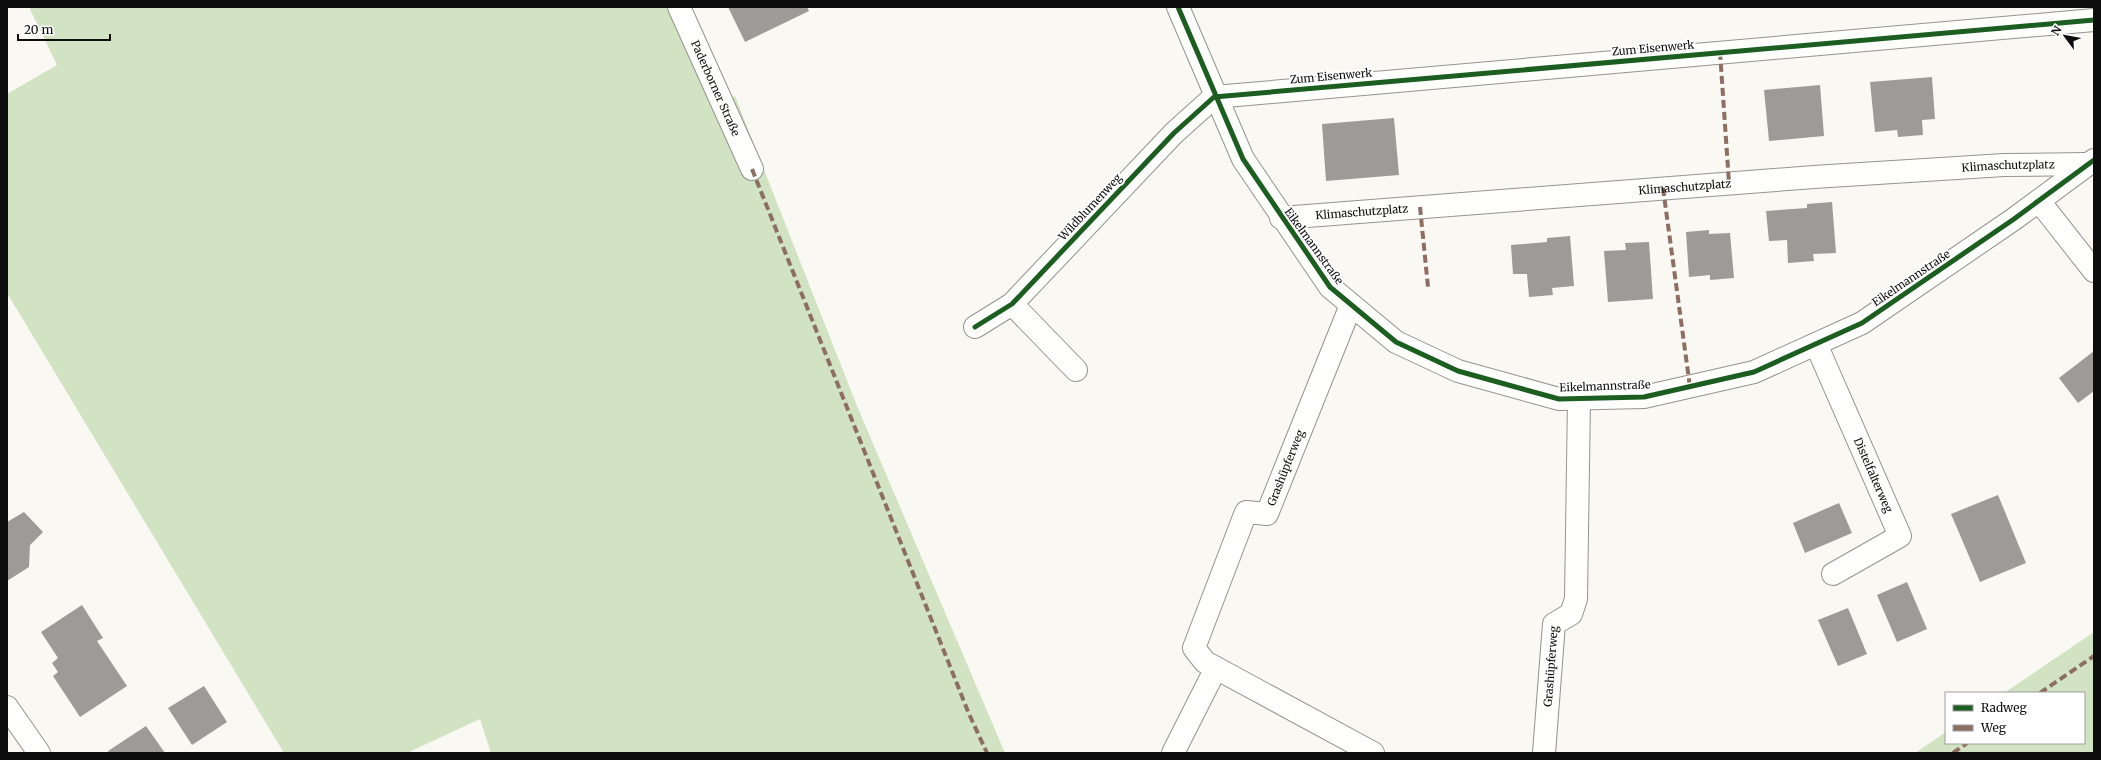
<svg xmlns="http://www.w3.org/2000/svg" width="2101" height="760" viewBox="0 0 2101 760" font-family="Merriweather,serif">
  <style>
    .forest { fill: #d2e3c3 }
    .building { fill: #9d9b97 }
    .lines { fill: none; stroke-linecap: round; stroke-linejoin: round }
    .minor-casing { stroke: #949390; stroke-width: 24 }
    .minor { stroke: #fefefd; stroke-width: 22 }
    .quiet { stroke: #8d6e63; stroke-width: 4; stroke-dasharray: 8 4; stroke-linecap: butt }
    .cycleway-casing { stroke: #fff; stroke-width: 8 }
    .cycleway { stroke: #1b5e20; stroke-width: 5 }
    .labels { text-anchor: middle; stroke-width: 4; stroke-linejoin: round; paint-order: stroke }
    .street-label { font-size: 11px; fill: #0d0d0d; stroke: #fff }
  </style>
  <rect width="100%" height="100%" fill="#faf8f2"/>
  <!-- forest -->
  <path class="forest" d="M29 7H667L712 107 735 96 857 406 1005 753H491L480 719 407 753H284L7 293V94L57 65Z
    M2094 632V753H1915L1946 732V743H2084V693H2004Z"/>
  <!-- building -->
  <path class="building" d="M728 7H807L809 11 745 42Z
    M1932 77 1935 119 1922 120 1923 135 1898 137 1897 130 1875 132 1870 82Z
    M1820 85 1824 136 1769 141 1764 90Z
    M1394 118 1399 175 1326 181 1322 124Z
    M1832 202 1836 253 1813 254 1814 261 1788 263 1787 240 1769 241 1766 211 1807 208V204Z
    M1709 230V234L1730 233 1734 278 1710 280V275L1689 277 1686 232Z
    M1570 236 1574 286 1552 288 1553 295 1529 297 1527 274H1513L1511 245 1547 242V238Z
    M1649 242 1653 299 1608 302 1604 251 1626 250 1625 243Z
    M2094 351V391L2078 403 2059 378Z
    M1998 495 2026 563 1980 582 1951 514Z
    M1839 503 1852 533 1805 553 1793 523Z
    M24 512 43 532 30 545 29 567 7 581V522Z
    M1907 582 1927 629 1897 642 1877 595Z
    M82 605 103 638 97 641 127 686 80 717 53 676 58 672 52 663 58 658 41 632Z
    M1848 608 1867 654 1838 666 1818 620Z
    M204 686 227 722 192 745 168 708Z
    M146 726 165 753H109L108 751Z"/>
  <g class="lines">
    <defs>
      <g id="minor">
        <path id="s1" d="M679 7 752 169"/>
        <path d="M1178 7 1243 159 1330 287 1396 342 1458 371 1559 399 1644 397 1754 372 1862 323 2014 219 2094 160"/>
        <path d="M2039 201 2094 271"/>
        <path id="s2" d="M1281 218 1814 177 2004 165 2088 164"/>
        <path d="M1012 304 1076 370"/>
        <path d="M975 327 1012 304 1174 133 1214 97 2094 20"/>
        <path id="s3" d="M1816 344 1900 536 1833 574"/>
        <path id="s4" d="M1216 668 1205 662 1194 648 1246 512 1267 514 1351 305"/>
        <path d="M7 707 39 753"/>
        <path d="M1173 753 1216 668 1373 753"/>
        <path id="s5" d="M1544 753 1554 624 1571 614 1576 599 1579 399"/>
      </g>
    </defs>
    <!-- minor casing -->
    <use href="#minor" class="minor-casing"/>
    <!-- minor -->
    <use href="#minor" class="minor"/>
    <!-- quiet -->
    <path class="quiet" d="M1720 52 1729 183
      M752 169 969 714 987 753
      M1663 188 1690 387
      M1420 207 1428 287
      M2040 693 2094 656
      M1953 753 1967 743"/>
    <defs>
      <path id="cycleway" d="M1178 7 1243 159 1330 287 1396 342 1458 371 1559 399 1644 397 1754 372 1862 323 2014 219 2094 160
        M975 327 1012 304 1174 133 1214 97 2094 20"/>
    </defs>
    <!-- cycleway casing -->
    <use href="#cycleway" class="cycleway-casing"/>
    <!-- cycleway -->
    <use href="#cycleway" class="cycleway"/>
  </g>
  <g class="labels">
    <!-- street labels -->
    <g class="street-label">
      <text transform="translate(1653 48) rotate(-5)" y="4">Zum Eisenwerk</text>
      <text transform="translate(1331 76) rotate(-5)" y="4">Zum Eisenwerk</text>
      <text dy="4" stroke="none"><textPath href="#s1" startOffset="89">Paderborner Straße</textPath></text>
      <text dy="4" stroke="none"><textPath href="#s2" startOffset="729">Klimaschutzplatz</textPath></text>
      <text dy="4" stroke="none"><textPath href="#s2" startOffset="405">Klimaschutzplatz</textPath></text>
      <text transform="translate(1090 207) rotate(-47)" y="4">Wildblumenweg</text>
      <text dy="4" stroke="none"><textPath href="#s2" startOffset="81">Klimaschutzplatz</textPath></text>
      <text transform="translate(1314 246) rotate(54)" y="4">Eikelmannstraße</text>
      <text transform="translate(1911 278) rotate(-34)" y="4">Eikelmannstraße</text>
      <text transform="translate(1605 386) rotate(-2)" y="4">Eikelmannstraße</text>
      <text dy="4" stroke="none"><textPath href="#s4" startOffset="247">Grashüpferweg</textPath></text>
      <text dy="4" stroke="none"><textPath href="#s3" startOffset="143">Distelfalterweg</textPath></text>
      <text dy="4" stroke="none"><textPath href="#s5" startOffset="87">Grashüpferweg</textPath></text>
    </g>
  </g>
  <!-- border -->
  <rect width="2101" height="760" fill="none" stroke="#0d0d0d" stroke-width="16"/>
  <!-- legend -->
  <rect x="1945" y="692" width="140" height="52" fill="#ffffff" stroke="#9e9e9e"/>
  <rect x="1953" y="705" width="20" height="6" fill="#1b5e20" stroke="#9e9e9e"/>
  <text x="1981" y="712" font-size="12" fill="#0d0d0d">Radweg</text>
  <rect x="1953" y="725" width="20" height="6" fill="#8d6e63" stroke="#9e9e9e"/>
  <text x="1981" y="732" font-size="12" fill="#0d0d0d">Weg</text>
  <!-- north arrow -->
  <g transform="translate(2065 36) rotate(302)" stroke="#ffffff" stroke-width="3" paint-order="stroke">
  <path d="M0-3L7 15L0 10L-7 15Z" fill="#0d0d0d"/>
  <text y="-6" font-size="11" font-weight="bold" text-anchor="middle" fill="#0d0d0d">N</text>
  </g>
  <!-- scale -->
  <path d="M18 34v6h92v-6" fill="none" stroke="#0d0d0d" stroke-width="2"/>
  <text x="24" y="34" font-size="12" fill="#0d0d0d" stroke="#ffffff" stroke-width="3" paint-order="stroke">20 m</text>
</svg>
